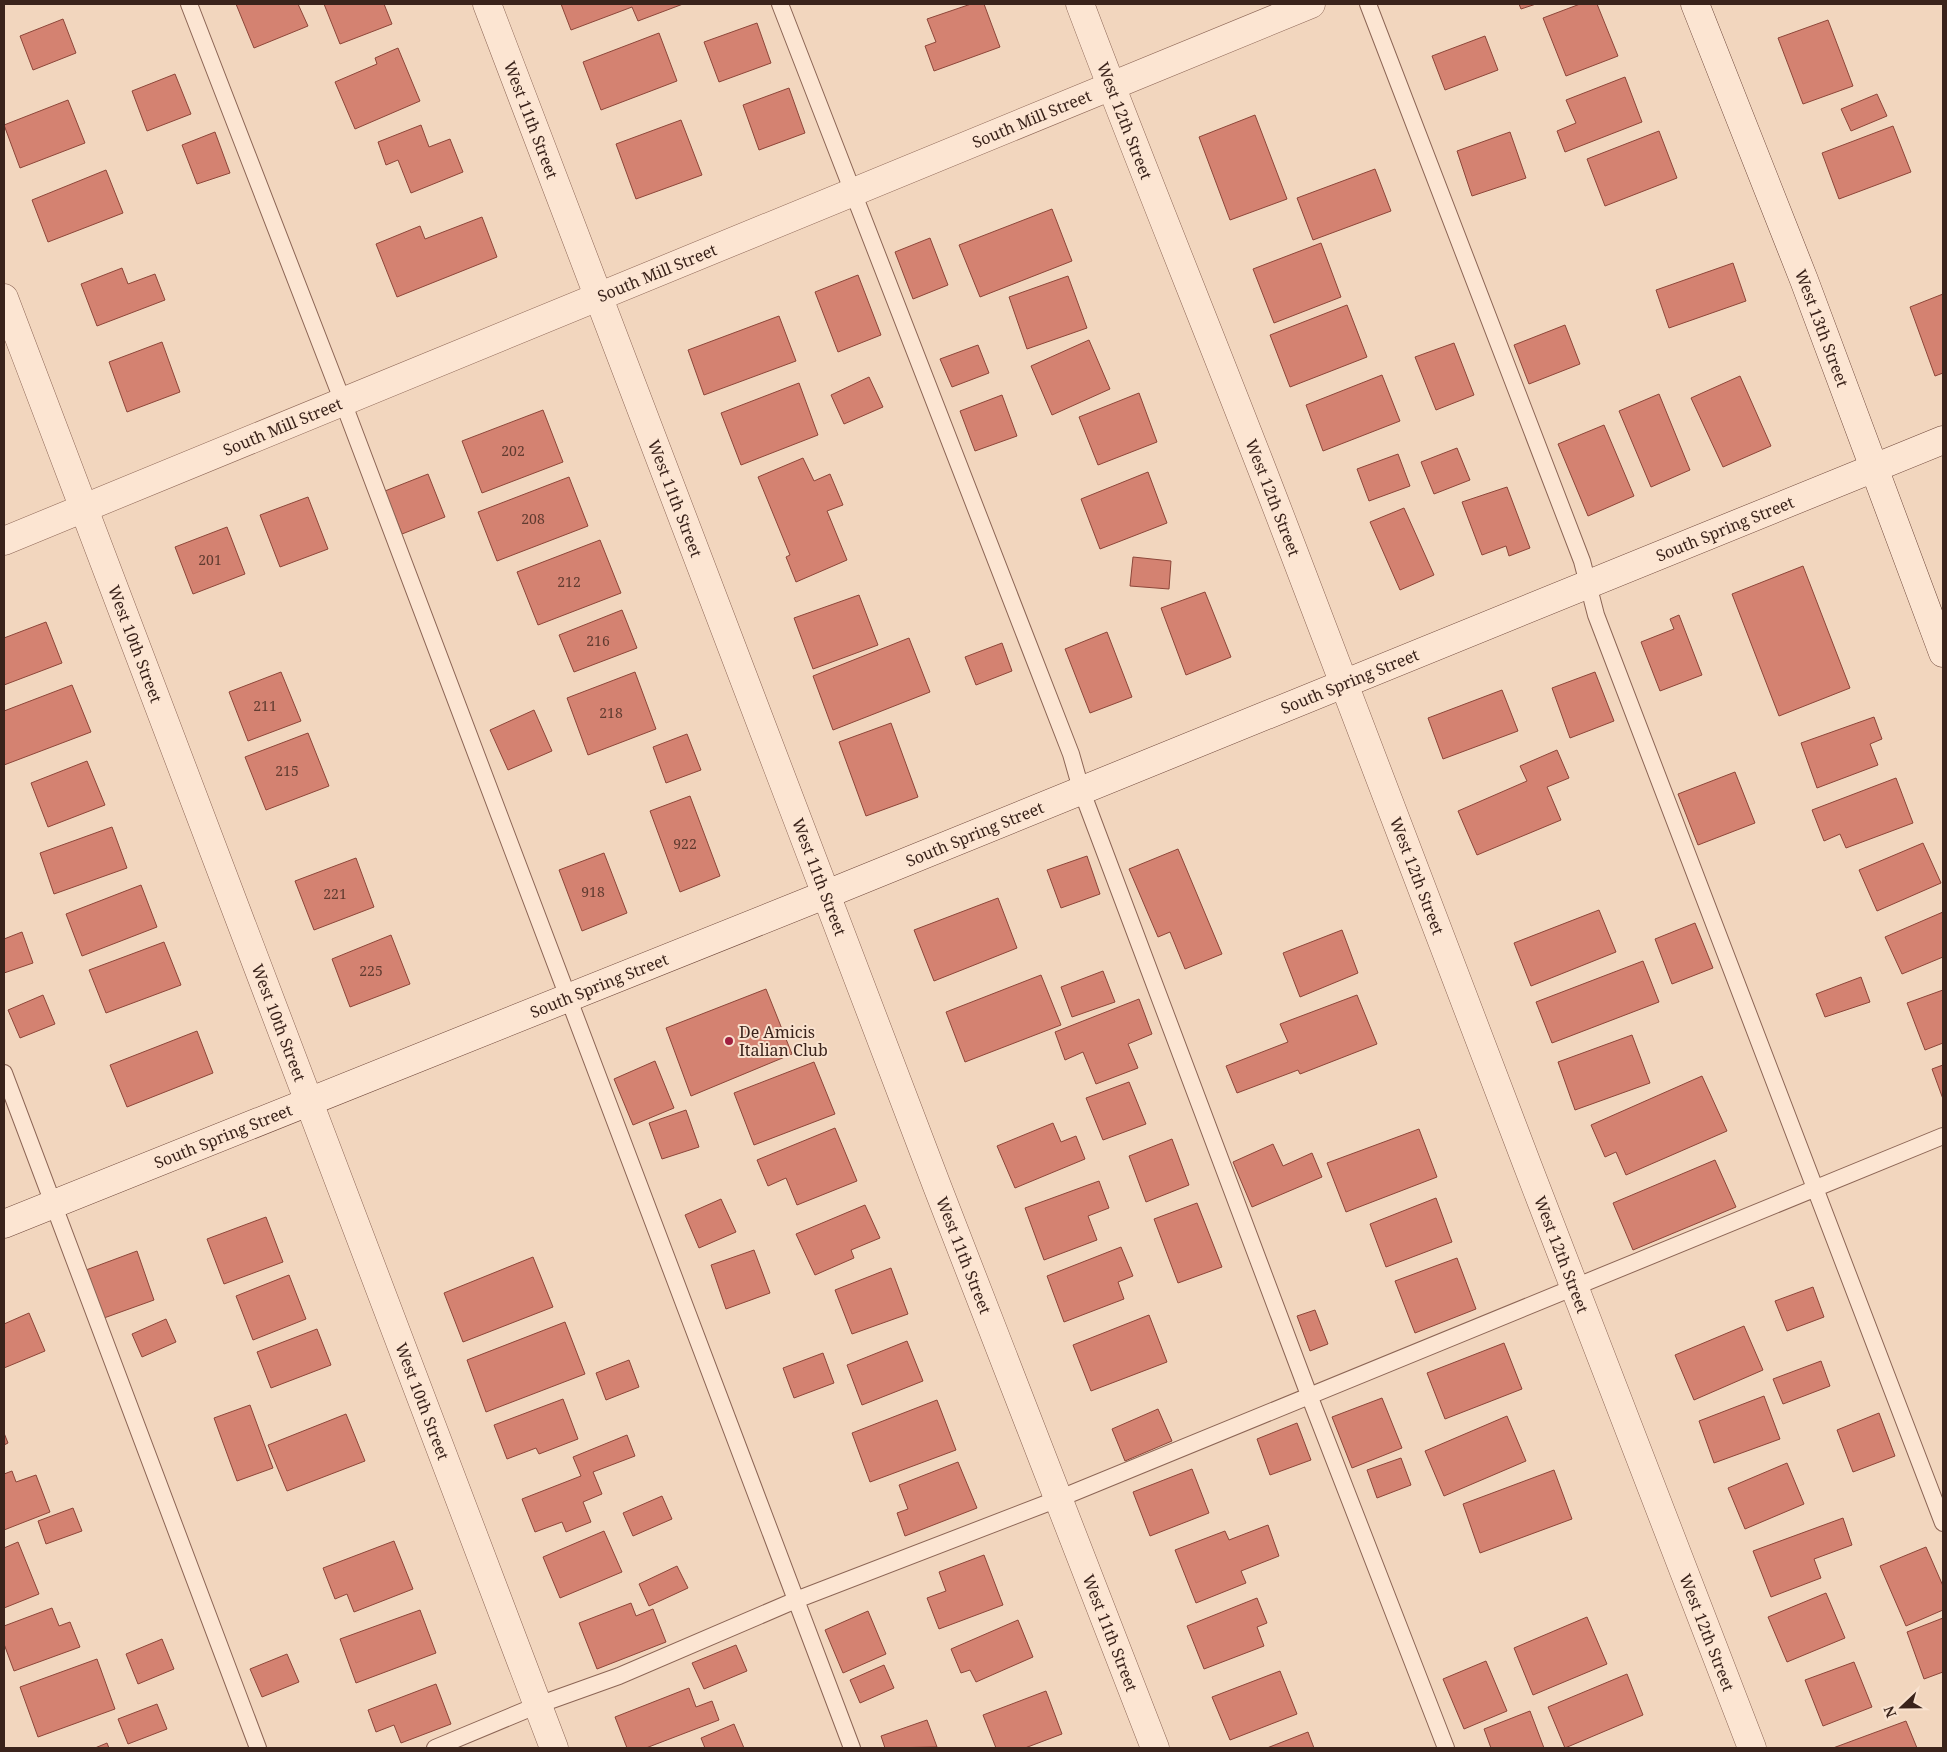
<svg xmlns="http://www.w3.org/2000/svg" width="1947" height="1752" viewBox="0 0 1947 1752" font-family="'Noto Serif',serif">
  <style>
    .building { fill: #d48271; stroke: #8d4639 }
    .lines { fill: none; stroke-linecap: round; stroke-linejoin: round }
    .lane-casing { stroke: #8c6555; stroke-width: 18 }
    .street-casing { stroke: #8c6555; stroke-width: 29 }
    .secondary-casing { stroke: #6e4639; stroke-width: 29 }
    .lane { stroke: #fce5d2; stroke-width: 16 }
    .street { stroke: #fce5d2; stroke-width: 28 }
    .secondary { stroke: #fce5d2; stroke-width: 28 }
    .poi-dot { fill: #a12040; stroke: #f9e2cf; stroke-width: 2 }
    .labels { text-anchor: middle; stroke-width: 4; stroke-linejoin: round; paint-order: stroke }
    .number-label { font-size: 14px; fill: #603b30 }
    .street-label { font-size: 16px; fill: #3a231b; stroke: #f9e2cf }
    .poi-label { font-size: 16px; fill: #3a231b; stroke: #f9e2cf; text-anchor: start }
  </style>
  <rect width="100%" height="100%" fill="#f2d6be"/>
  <!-- building -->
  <path class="building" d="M236 4H298L308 26 254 48Z
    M324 4H384L392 24 340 44Z
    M561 4H683L638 21 632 7 571 30Z
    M971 4H984L1000 47 934 71 925 46 936 42 927 19Z
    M1519 4H1536L1521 9Z
    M1580 4H1597L1618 56 1566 76 1543 18Z
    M63 19 76 53 33 70 20 36Z
    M1828 20 1853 86 1803 104 1778 38Z
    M757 23 771 63 719 82 704 42Z
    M659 33 677 81 601 110 583 62Z
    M1485 36 1498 70 1445 90 1432 56Z
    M398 48 420 101 355 129 335 82 377 64 375 58Z
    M175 74 191 114 147 131 132 91Z
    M1625 77 1642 122 1565 152 1557 131 1576 123 1566 100Z
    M789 88 805 133 759 150 743 105Z
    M1877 94 1887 116 1851 131 1841 109Z
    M68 100 85 143 20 168 4 125Z
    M1255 115 1287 199 1230 220 1199 137Z
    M681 120 702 175 636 199 616 144Z
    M421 125 429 147 450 139 463 172 411 193 398 160 386 165 378 142Z
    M1893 126 1911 172 1839 199 1822 153Z
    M1659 131 1677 178 1605 206 1587 159Z
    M215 132 230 173 197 184 182 145Z
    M1510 132 1526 178 1472 196 1457 151Z
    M1375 169 1391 211 1313 240 1297 198Z
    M106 170 123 213 48 242 32 200Z
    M1052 209 1072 261 980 297 959 245Z
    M482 217 497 257 397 297 376 244 420 226 425 239Z
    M930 238 948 285 913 299 895 252Z
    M1321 243 1341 297 1274 323 1253 269Z
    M1733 263 1746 301 1669 328 1656 290Z
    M122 268 128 284 155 274 165 300 97 326 81 284Z
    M858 275 881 335 838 352 815 292Z
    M1068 276 1087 328 1027 349 1009 297Z
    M1943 294V373L1935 376 1910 307Z
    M1347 305 1367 357 1290 387 1270 335Z
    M779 316 796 361 704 395 688 350Z
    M1565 325 1580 364 1529 384 1514 345Z
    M1089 340 1110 389 1052 415 1031 366Z
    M162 342 180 392 127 412 109 362Z
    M1454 343 1474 395 1436 410 1415 357Z
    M978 345 989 373 952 387 940 359Z
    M1382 375 1400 421 1323 451 1306 405Z
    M1740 376 1771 446 1723 467 1691 398Z
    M869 377 883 407 844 424 831 395Z
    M799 383 818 435 741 465 721 413Z
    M1139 393 1157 442 1098 465 1079 417Z
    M1659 394 1690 470 1651 487 1619 411Z
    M1002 395 1017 436 975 451 960 411Z
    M543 410 563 462 482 493 462 441Z
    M1604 425 1634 496 1588 516 1558 444Z
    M1457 448 1470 480 1434 494 1421 462Z
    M1398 454 1410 486 1369 501 1357 469Z
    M803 458 814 481 830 474 843 505 827 511 847 560 796 582 786 557 790 555 758 477Z
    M1148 472 1167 523 1100 549 1081 499Z
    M428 474 445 517 402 534 385 491Z
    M569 477 588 526 497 561 478 512Z
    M1507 487 1530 548 1509 556 1506 546 1482 555 1462 502Z
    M308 497 328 549 280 567 260 515Z
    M1404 508 1434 575 1400 590 1370 522Z
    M227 527 245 574 193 594 175 547Z
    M600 540 621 593 538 625 517 572Z
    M1133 557 1171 561 1169 589 1130 586Z
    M1803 566 1850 688 1779 716 1732 594Z
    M1205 592 1231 657 1186 675 1161 608Z
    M859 595 878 645 813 669 794 618Z
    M622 610 637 648 574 672 559 635Z
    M1679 615 1702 675 1660 691 1641 642 1674 629 1670 619Z
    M46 622 62 663 4 685V638Z
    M1107 632 1132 697 1090 713 1065 649Z
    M909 638 930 692 833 730 813 676Z
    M1002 643 1012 671 976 685 965 657Z
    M281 672 301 721 248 741 229 692Z
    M635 672 656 729 588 755 567 698Z
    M1595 672 1614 721 1570 738 1552 688Z
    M72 685 91 732 4 765V711Z
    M1502 690 1518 731 1443 759 1428 718Z
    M534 710 552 751 508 770 490 730Z
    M1874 717 1882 739 1870 744 1878 765 1817 788 1801 743Z
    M891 723 918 797 866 816 839 742Z
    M308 733 329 786 266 810 245 757Z
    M687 734 701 770 666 783 653 747Z
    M1557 750 1569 778 1547 787 1561 820 1477 855 1458 811 1527 781 1520 766Z
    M87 761 105 805 48 827 31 783Z
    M1735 772 1755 823 1698 845 1678 794Z
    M1896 778 1913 823 1846 848 1840 834 1824 841 1812 810Z
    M690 796 720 876 680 892 650 811Z
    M112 827 127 868 54 894 40 853Z
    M1923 843 1941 883 1877 911 1859 870Z
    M1178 849 1222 954 1185 969 1170 932 1158 937 1129 869Z
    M604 853 627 913 582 931 559 870Z
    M1087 856 1100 894 1061 908 1047 870Z
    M356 858 374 907 314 930 295 881Z
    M141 885 157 927 82 956 66 914Z
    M998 898 1017 948 934 981 914 930Z
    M1599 910 1616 952 1531 986 1514 943Z
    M1943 912V957L1902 974 1885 937Z
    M1695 923 1713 968 1672 984 1655 939Z
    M1342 930 1358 973 1300 997 1283 953Z
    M22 932 33 963 4 973V939Z
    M391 935 410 984 350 1007 332 959Z
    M164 942 181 985 106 1013 89 970Z
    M1643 961 1659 1002 1552 1043 1536 1002Z
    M1103 971 1115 1002 1072 1017 1061 987Z
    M1041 975 1061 1025 965 1062 946 1012Z
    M1861 977 1870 1002 1825 1017 1816 994Z
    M766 989 792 1054 691 1096 666 1028Z
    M1943 990V1043L1925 1050 1907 1003Z
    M43 995 55 1024 20 1038 8 1010Z
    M1357 995 1377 1044 1300 1074 1298 1070 1237 1093 1226 1066 1288 1042 1280 1024Z
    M1139 999 1152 1034 1128 1044 1138 1068 1096 1084 1083 1052 1065 1060 1055 1032Z
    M197 1031 213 1073 127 1107 110 1065Z
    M1632 1035 1650 1083 1575 1110 1558 1062Z
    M655 1061 674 1108 633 1125 614 1079Z
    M814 1062 835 1114 754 1145 734 1093Z
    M1943 1065V1099L1932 1069Z
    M1702 1076 1727 1131 1626 1175 1616 1152 1605 1157 1591 1125Z
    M1129 1082 1146 1124 1103 1140 1086 1098Z
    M686 1110 699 1147 662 1159 649 1123Z
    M1053 1123 1061 1142 1076 1136 1085 1159 1015 1188 997 1146Z
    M835 1128 857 1181 797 1205 786 1178 768 1186 757 1160Z
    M1419 1129 1437 1177 1346 1212 1327 1163Z
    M1172 1139 1189 1185 1146 1202 1129 1156Z
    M1273 1144 1283 1166 1312 1153 1322 1177 1252 1207 1233 1162Z
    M1715 1160 1736 1207 1633 1250 1613 1203Z
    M1099 1181 1109 1208 1088 1216 1097 1240 1044 1260 1025 1208Z
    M1436 1198 1452 1242 1386 1267 1370 1224Z
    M721 1199 736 1232 699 1248 685 1215Z
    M1197 1203 1222 1267 1178 1283 1154 1219Z
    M865 1205 880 1238 851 1250 854 1258 815 1275 796 1234Z
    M266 1217 283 1262 224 1284 207 1239Z
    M1121 1247 1133 1276 1118 1282 1124 1299 1064 1322 1047 1276Z
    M754 1250 770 1293 726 1309 711 1265Z
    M137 1251 154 1300 104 1318 86 1270Z
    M533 1257 553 1307 463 1342 444 1293Z
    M1457 1258 1476 1309 1415 1333 1395 1281Z
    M891 1268 908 1314 852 1334 835 1290Z
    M289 1275 306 1319 253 1340 236 1296Z
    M1813 1287 1824 1317 1787 1331 1775 1301Z
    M1315 1310 1328 1344 1310 1351 1297 1316Z
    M29 1313 45 1351 4 1368V1324Z
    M1149 1315 1167 1362 1091 1391 1073 1345Z
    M166 1319 176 1342 142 1357 132 1334Z
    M565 1322 585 1374 486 1412 467 1360Z
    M1744 1326 1763 1370 1694 1400 1675 1355Z
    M317 1329 331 1365 271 1388 257 1352Z
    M907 1341 923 1381 862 1405 847 1365Z
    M1504 1343 1522 1389 1445 1419 1427 1373Z
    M823 1353 834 1383 794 1398 783 1368Z
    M629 1360 639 1387 606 1400 596 1373Z
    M1821 1361 1830 1386 1783 1404 1773 1379Z
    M1764 1396 1780 1439 1714 1463 1699 1421Z
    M1382 1398 1402 1448 1352 1468 1332 1417Z
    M563 1399 578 1439 539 1454 536 1448 507 1459 494 1425Z
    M937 1400 956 1450 870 1482 852 1433Z
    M250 1405 273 1468 237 1481 214 1418Z
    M1158 1409 1172 1441 1125 1461 1112 1429Z
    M1879 1413 1895 1456 1853 1472 1837 1430Z
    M346 1414 365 1461 287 1491 268 1445Z
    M1507 1416 1526 1461 1444 1496 1425 1451Z
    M1297 1423 1311 1460 1270 1475 1257 1439Z
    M4 1433 8 1443 4 1445Z
    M627 1435 635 1456 593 1472 602 1494 583 1502 591 1522 566 1532 562 1522 535 1532 522 1499 581 1476 573 1457Z
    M1401 1458 1411 1485 1377 1498 1367 1470Z
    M958 1462 977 1508 905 1536 897 1513 908 1509 899 1485Z
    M1787 1463 1804 1504 1745 1529 1728 1488Z
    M1192 1469 1209 1513 1150 1536 1133 1492Z
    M1554 1470 1572 1519 1480 1553 1463 1504Z
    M12 1471 16 1482 36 1475 50 1512 4 1530V1474Z
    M662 1496 672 1519 633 1536 623 1513Z
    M73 1508 82 1531 46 1544 38 1521Z
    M1843 1518 1852 1545 1814 1559 1821 1578 1771 1597 1753 1551Z
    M1268 1525 1279 1556 1241 1571 1246 1583 1196 1603 1175 1550 1225 1531 1229 1540Z
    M604 1531 622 1572 560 1598 543 1557Z
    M394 1541 413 1589 354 1612 347 1594 335 1599 323 1568Z
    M18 1542 39 1594 4 1608V1548Z
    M1926 1547 1943 1586V1610L1906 1626 1880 1566Z
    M984 1555 1003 1605 939 1629 927 1598 946 1591 939 1572Z
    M677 1566 688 1588 649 1606 639 1584Z
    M1826 1593 1845 1638 1787 1662 1768 1617Z
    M1257 1598 1267 1623 1257 1627 1264 1646 1204 1669 1187 1626Z
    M631 1603 636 1616 653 1609 666 1642 597 1669 579 1623Z
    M52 1608 59 1626 70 1622 80 1647 14 1671 4 1644V1626Z
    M420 1610 436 1653 356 1683 340 1639Z
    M868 1611 886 1654 843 1673 825 1630Z
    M1587 1617 1607 1664 1533 1695 1514 1648Z
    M1943 1618V1672L1924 1679 1907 1632Z
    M1018 1620 1033 1657 976 1682 970 1670 961 1673 951 1649Z
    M162 1639 174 1669 138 1684 126 1654Z
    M736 1645 747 1671 704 1689 692 1663Z
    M287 1654 299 1682 262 1697 250 1669Z
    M97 1659 115 1709 38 1737 20 1687Z
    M1486 1661 1507 1711 1464 1729 1443 1679Z
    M1854 1662 1872 1707 1823 1726 1805 1680Z
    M884 1665 894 1688 860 1703 850 1680Z
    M1280 1671 1297 1714 1230 1740 1212 1697Z
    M1627 1674 1643 1715 1565 1748 1548 1707Z
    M436 1684 451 1724 401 1743 394 1725 376 1732 368 1710Z
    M689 1688 696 1707 712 1701 719 1720 646 1748H627L615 1717Z
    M1046 1691 1062 1734 1025 1748H996L983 1715Z
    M157 1704 167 1729 128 1744 118 1719Z
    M1530 1711 1544 1748H1491L1484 1729Z
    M927 1720 937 1747 885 1748 881 1736Z
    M1906 1721 1917 1748H1833Z
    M734 1724 744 1748H705L701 1738Z
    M1308 1732 1314 1748H1267Z
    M107 1743 109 1748H95Z"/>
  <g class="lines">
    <defs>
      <path id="lane" d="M189 4 343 402 852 1748
        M780 4 1071 754 1081 789 1309 1395 1446 1748
        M1368 4 1582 561 1596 615 1943 1523
        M4 1073 258 1748
        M435 1748 538 1705 619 1676 796 1600 1058 1499 1943 1136"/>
      <g id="street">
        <path id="s1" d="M487 4 937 1186 1155 1748"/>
        <path id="s2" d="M1080 4C1146 180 1218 353 1285 529 1440 935 1594 1343 1752 1748"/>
        <path id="s3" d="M4 298 554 1748"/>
        <path id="s4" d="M4 541 1311 4"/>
      </g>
      <g id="secondary">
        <path id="s5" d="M1695 4 1804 280 1943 653"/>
        <path id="s6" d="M4 1224 827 894 1943 440"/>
      </g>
    </defs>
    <!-- lane casing -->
    <use href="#lane" class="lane-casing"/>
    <!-- street casing -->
    <use href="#street" class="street-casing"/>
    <!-- secondary casing -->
    <use href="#secondary" class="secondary-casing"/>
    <!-- lane -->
    <use href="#lane" class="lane"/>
    <!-- street -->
    <use href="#street" class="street"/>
    <!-- secondary -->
    <use href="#secondary" class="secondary"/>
  </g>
  <!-- markers -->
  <circle class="poi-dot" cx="729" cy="1041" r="5"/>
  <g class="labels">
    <!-- number labels -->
    <g class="number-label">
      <text x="513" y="456">202</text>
      <text x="533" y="524">208</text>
      <text x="210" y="565">201</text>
      <text x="569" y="587">212</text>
      <text x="598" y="646">216</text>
      <text x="265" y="711">211</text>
      <text x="611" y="718">218</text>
      <text x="287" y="776">215</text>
      <text x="685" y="849">922</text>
      <text x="593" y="897">918</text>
      <text x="335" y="899">221</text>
      <text x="371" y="976">225</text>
    </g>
    <!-- street labels -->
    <g class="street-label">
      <text dy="6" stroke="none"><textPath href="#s1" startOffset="124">West 11th Street</textPath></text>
      <text dy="6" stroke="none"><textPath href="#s4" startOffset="1111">South Mill Street</textPath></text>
      <text dy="6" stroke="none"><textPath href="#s2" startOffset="125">West 12th Street</textPath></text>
      <text dy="6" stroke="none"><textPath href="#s4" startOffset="706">South Mill Street</textPath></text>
      <text dy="6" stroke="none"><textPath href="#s5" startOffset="348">West 13th Street</textPath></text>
      <text dy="6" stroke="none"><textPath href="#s4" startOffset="301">South Mill Street</textPath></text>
      <text dy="6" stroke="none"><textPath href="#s2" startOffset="530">West 12th Street</textPath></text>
      <text dy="6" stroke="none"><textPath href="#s1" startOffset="529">West 11th Street</textPath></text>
      <text dy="6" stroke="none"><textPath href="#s6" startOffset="1856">South Spring Street</textPath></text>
      <text dy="6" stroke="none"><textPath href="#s3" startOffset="370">West 10th Street</textPath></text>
      <text dy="6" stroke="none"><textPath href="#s6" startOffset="1451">South Spring Street</textPath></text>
      <text dy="6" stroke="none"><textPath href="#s6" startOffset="1046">South Spring Street</textPath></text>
      <text dy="6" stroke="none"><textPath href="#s1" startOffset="934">West 11th Street</textPath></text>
      <text dy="6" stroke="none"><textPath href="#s2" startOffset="935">West 12th Street</textPath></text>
      <text dy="6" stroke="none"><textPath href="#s6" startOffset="641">South Spring Street</textPath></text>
      <text dy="6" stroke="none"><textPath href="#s3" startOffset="775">West 10th Street</textPath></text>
      <text dy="6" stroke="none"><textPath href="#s6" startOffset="236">South Spring Street</textPath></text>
      <text dy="6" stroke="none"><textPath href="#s2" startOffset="1340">West 12th Street</textPath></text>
      <text dy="6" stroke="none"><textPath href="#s1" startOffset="1339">West 11th Street</textPath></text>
      <text dy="6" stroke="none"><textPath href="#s3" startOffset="1180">West 10th Street</textPath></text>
      <text dy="6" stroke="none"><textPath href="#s2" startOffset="1745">West 12th Street</textPath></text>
      <text dy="6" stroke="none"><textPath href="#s1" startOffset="1744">West 11th Street</textPath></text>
    </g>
    <!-- poi labels -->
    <g class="poi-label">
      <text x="739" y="1038">De Amicis<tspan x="739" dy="18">Italian Club</tspan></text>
    </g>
  </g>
  <!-- border -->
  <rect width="1947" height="1752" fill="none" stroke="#3a231b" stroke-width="10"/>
  <!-- north arrow -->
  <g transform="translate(1902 1707) rotate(248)" stroke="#f9e2cf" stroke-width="4" paint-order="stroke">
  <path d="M0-4L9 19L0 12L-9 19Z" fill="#3a231b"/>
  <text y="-8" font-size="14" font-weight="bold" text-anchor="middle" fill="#3a231b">N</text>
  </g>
</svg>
